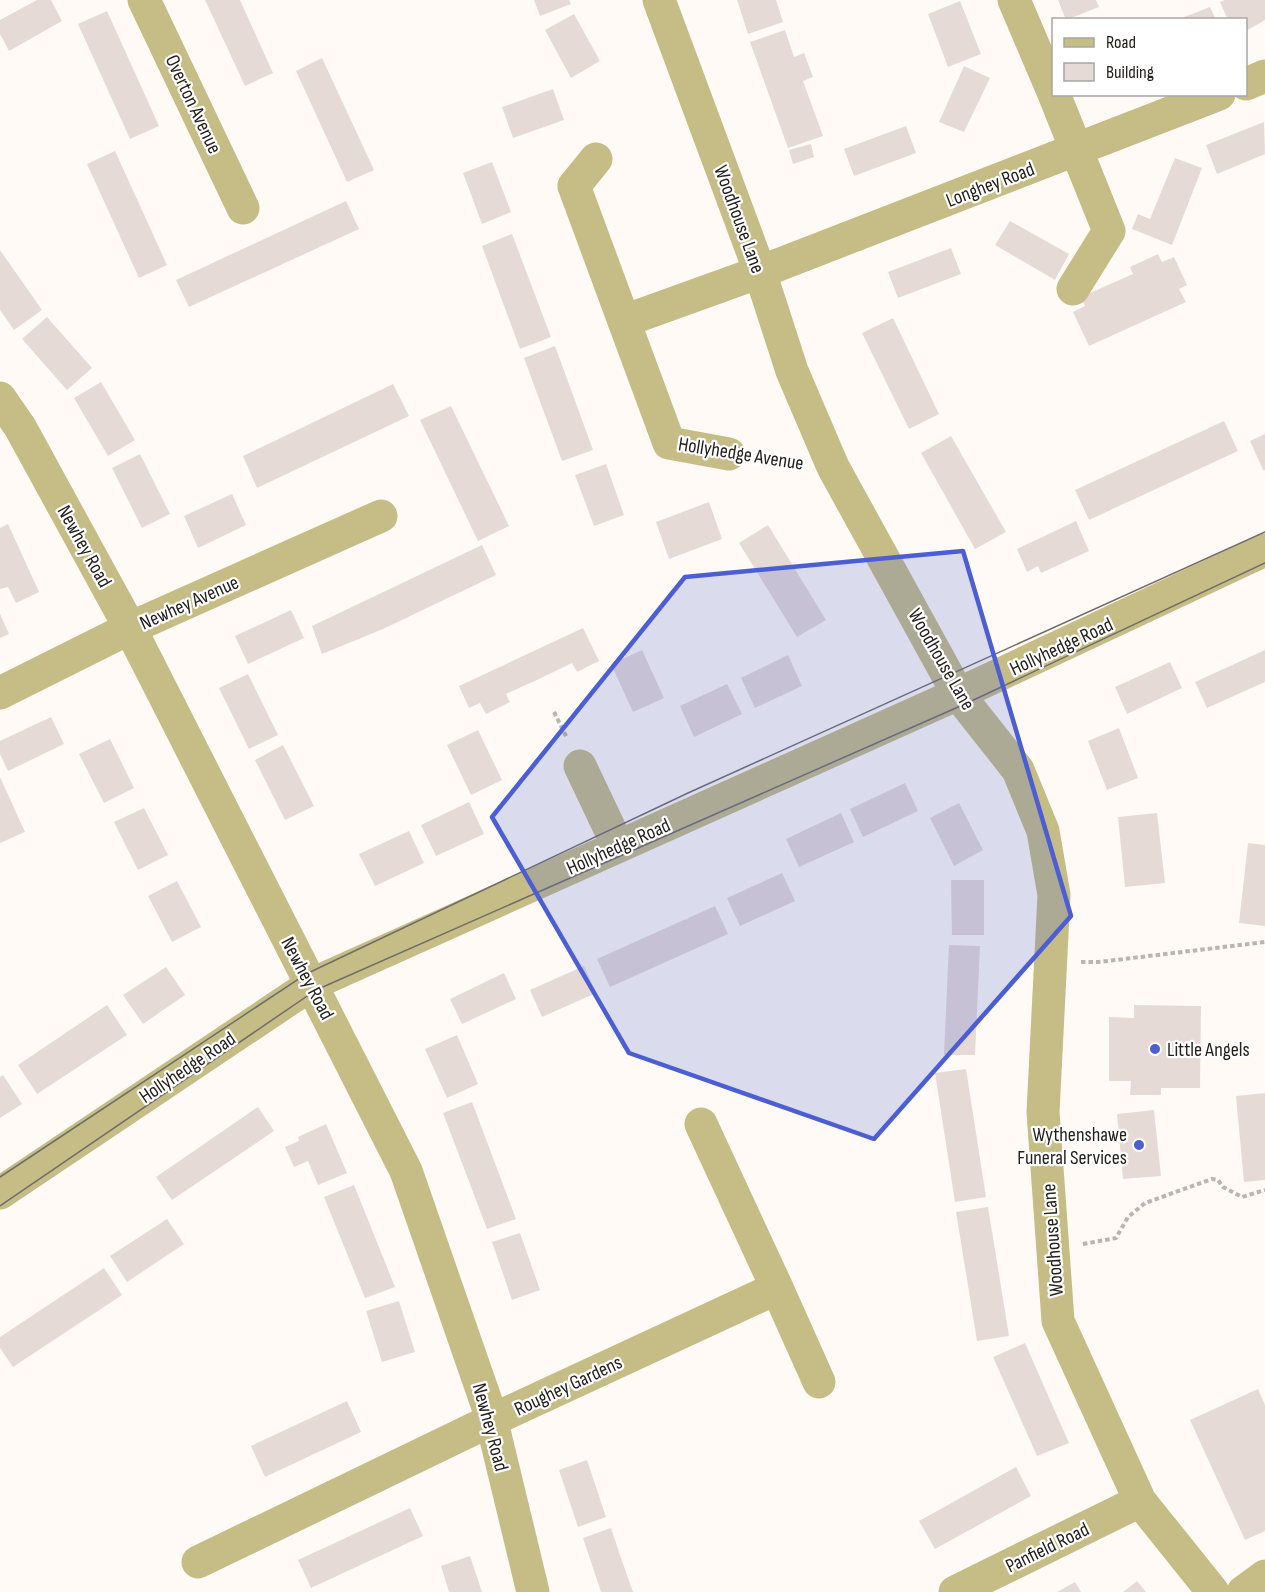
<svg xmlns="http://www.w3.org/2000/svg" width="1265" height="1592" viewBox="0 0 1265 1592" font-family="'Sofia Sans Condensed',sans-serif">
  <style>
    .building { fill: #e6dad7 }
    .lines { fill: none; stroke-linecap: round; stroke-linejoin: round }
    .path { stroke: #b9b5b0; stroke-width: 4; stroke-dasharray: 4.5 3; stroke-linecap: butt }
    .minor { stroke: #c5bd85; stroke-width: 33 }
    .tram { stroke: #706d69; stroke-width: 1.5 }
    .marked { fill: #4b5ed3; fill-opacity: 0.2; stroke: #4b5ed3; stroke-width: 4.5; stroke-linejoin: round }
    .poi-dot { fill: #4b5ed3; stroke: #fff; stroke-width: 2 }
    .labels { text-anchor: middle; stroke-width: 4.5; stroke-linejoin: round; paint-order: stroke }
    .street-label { font-size: 20px; fill: #23201d; stroke: #fff }
    .poi-label { font-size: 20px; fill: #23201d; stroke: #fff; text-anchor: start }
  </style>
  <rect width="100%" height="100%" fill="#fffaf5"/>
  <!-- building -->
  <path class="building" d="M37 0H51L62 21 9 51 0 34V20Z
    M205 0H240L273 73 245 86Z
    M534 0H569L571 4 540 16Z
    M737 0H776L783 22 748 34Z
    M1058 0H1096L1099 7 1066 20Z
    M1225 0H1265V20L1246 31V20H1228L1220 2Z
    M960 1 981 54 948 67 928 14Z
    M1210 7 1216 20H1179V19Z
    M107 11 159 126 130 139 78 24Z
    M574 14 600 61 571 78 545 30Z
    M785 30 794 57 804 53 813 77 803 81 823 136 788 148 750 42Z
    M322 58 374 170 347 182 296 71Z
    M964 66 990 78 964 132 939 122Z
    M553 89 564 120 513 138 502 107Z
    M1264 122 1265 154 1217 174 1206 145Z
    M906 126 916 153 854 176 844 149Z
    M811 144 814 157 793 164 789 150Z
    M115 151 167 265 139 278 87 164Z
    M1175 158 1202 168 1172 245 1132 229 1138 214 1150 219Z
    M492 162 511 212 482 224 463 173Z
    M346 201 359 229 189 307 176 280Z
    M1010 221 1069 254 1055 280 995 245Z
    M512 234 551 337 520 349 482 246Z
    M951 248 961 274 898 298 888 272Z
    M0 250 42 310 14 330 0 310Z
    M1158 254 1162 262 1174 257 1187 285 1179 289 1186 302 1089 346 1073 312 1085 306 1081 297 1133 274 1130 267Z
    M47 317 92 368 67 390 22 339Z
    M893 318 939 414 909 429 862 333Z
    M555 346 593 450 562 461 524 358Z
    M101 382 135 440 108 456 74 398Z
    M393 384 409 416 257 488 243 456Z
    M451 406 509 526 478 541 420 420Z
    M1224 421 1238 451 1089 520 1075 490Z
    M1265 434V470H1263L1250 441Z
    M951 436 1006 532 975 549 921 453Z
    M140 454 170 514 142 528 112 468Z
    M606 464 624 515 594 526 575 475Z
    M232 494 246 525 198 548 184 516Z
    M709 502 722 539 669 559 656 522Z
    M1076 521 1089 551 1041 573 1038 566 1027 572 1017 549Z
    M8 524 39 592 16 603 8 587 0 589V528Z
    M768 525 826 620 797 637 739 543Z
    M482 545 496 575 383 629 322 654 312 626Z
    M291 610 304 638 248 664 235 636Z
    M0 614 9 634 0 638Z
    M583 628 599 661 577 672 572 663 539 679 506 694 510 702 486 714 480 703 469 708 459 686Z
    M642 650 664 698 633 712 611 664Z
    M1265 650V682L1207 708 1195 682Z
    M788 655 802 686 755 708 741 678Z
    M1170 662 1182 688 1127 714 1115 687Z
    M248 674 278 735 249 749 219 688Z
    M727 684 742 714 694 737 680 706Z
    M51 717 64 744 8 771 0 754V741Z
    M1119 728 1138 778 1107 790 1088 741Z
    M478 730 502 780 471 795 447 745Z
    M110 739 134 788 104 803 79 754Z
    M283 745 314 806 285 820 255 760Z
    M0 777 25 832 0 843Z
    M905 783 918 811 863 837 850 809Z
    M469 802 484 834 436 856 421 825Z
    M959 803 983 850 954 866 930 818Z
    M144 808 168 855 138 870 114 822Z
    M841 813 854 842 799 867 786 839Z
    M1157 813 1165 883 1125 887 1118 817Z
    M409 831 424 863 375 886 359 854Z
    M1248 843 1265 845V926L1239 923Z
    M782 873 795 901 740 926 727 898Z
    M951 880H984V935H952Z
    M177 881 201 927 172 942 148 896Z
    M715 906 728 934 610 987 597 959Z
    M949 945 980 946 975 1055H944Z
    M584 966 596 993 542 1017 530 990Z
    M166 967 185 995 143 1024 123 995Z
    M504 973 516 999 462 1024 450 999Z
    M107 1005 127 1035 37 1094 18 1065Z
    M1134 1005 1201 1006 1200 1088H1161V1095H1130L1131 1081H1109V1017L1134 1018Z
    M457 1035 478 1084 447 1098 425 1049Z
    M966 1069 986 1197 955 1202 935 1073Z
    M3 1075 22 1104 0 1118V1077Z
    M1265 1093V1180L1244 1182 1236 1096Z
    M472 1102 516 1219 487 1229 443 1113Z
    M258 1107 274 1131 172 1200 156 1177Z
    M1154 1110 1161 1176 1123 1179 1117 1114Z
    M326 1124 347 1173 318 1185 308 1161 294 1167 285 1147 299 1141 298 1137Z
    M354 1185 395 1287 365 1298 324 1197Z
    M988 1207 1009 1336 977 1341 956 1212Z
    M167 1219 184 1244 127 1282 110 1256Z
    M520 1233 540 1290 512 1300 492 1242Z
    M104 1268 122 1295 13 1367 0 1348V1337Z
    M399 1301 415 1352 382 1362 366 1311Z
    M1025 1343 1069 1443 1037 1456 993 1357Z
    M1258 1389 1265 1405V1531L1245 1540 1190 1420Z
    M347 1401 361 1432 265 1477 251 1446Z
    M587 1460 606 1517 578 1527 559 1470Z
    M1016 1467 1031 1496 935 1549 919 1521Z
    M410 1508 423 1536 311 1588 298 1560Z
    M611 1528 621 1558 633 1592H601L583 1538Z
    M470 1556 482 1592H449L441 1566Z
    M1137 1581 1146 1592H1123Z
    M1075 1582 1081 1592H1057Z"/>
  <g class="lines">
    <!-- path -->
    <path class="path" d="M759 458 797 463
      M554 712 567 738
      M1081 962H1099L1265 942
      M1083 1244 1116 1238 1128 1217 1145 1203 1212 1179 1218 1180 1223 1187 1242 1197 1265 1190"/>
    <!-- minor -->
    <path class="minor" d="M144 0 243 208
      M659 0 760 272 792 371 833 467 958 694 1018 770 1043 831 1054 895 1043 1112 1058 1321 1140 1501 1213 1592
      M1014 0 1054 94
      M1246 84 1265 76
      M1054 94 1109 231 1073 289
      M596 159 574 186 669 443 729 454
      M624 321 760 272 1219 94
      M0 398 20 427 130 628 406 1171 489 1410 533 1592
      M0 693 130 628 381 516
      M580 766 618 846
      M701 1124 777 1288
      M0 1193 312 984 958 694 1265 550
      M198 1562 492 1420 777 1288 819 1382
      M955 1592 1140 1501
      M1243 1592 1265 1576"/>
    <!-- tram -->
    <path class="tram" d="M0 1177 306 974 688 793 1265 532
      M0 1206 316 990 965 704 1265 563"/>
  </g>
  <!-- marked area -->
  <path class="marked" d="M963 551 1071 916 874 1139 629 1053 492 817 685 577Z"/>
  <!-- markers -->
  <g class="poi-dot">
    <circle cx="1155" cy="1049" r="6"/>
    <circle cx="1139" cy="1145" r="6"/>
  </g>
  <g class="labels">
    <!-- street labels -->
    <g class="street-label">
      <text transform="translate(194 104) rotate(65)" y="7">Overton Avenue</text>
      <text transform="translate(990 184) rotate(-21)" y="7">Longhey Road</text>
      <text transform="translate(740 219) rotate(70)" y="7">Woodhouse Lane</text>
      <text transform="translate(741 453) rotate(9)" y="7">Hollyhedge Avenue</text>
      <text transform="translate(85 546) rotate(61)" y="7">Newhey Road</text>
      <text transform="translate(189 602) rotate(-24)" y="7">Newhey Avenue</text>
      <text transform="translate(1061 646) rotate(-25)" y="7">Hollyhedge Road</text>
      <text transform="translate(942 659) rotate(60)" y="7">Woodhouse Lane</text>
      <text transform="translate(618 846) rotate(-24)" y="7">Hollyhedge Road</text>
      <text transform="translate(308 978) rotate(62)" y="7">Newhey Road</text>
      <text transform="translate(187 1067) rotate(-34)" y="7">Hollyhedge Road</text>
      <text transform="translate(1052 1240) rotate(-94)" y="7">Woodhouse Lane</text>
      <text transform="translate(568 1385) rotate(-25)" y="7">Roughey Gardens</text>
      <text transform="translate(491 1427) rotate(75)" y="7">Newhey Road</text>
      <text transform="translate(1047 1547) rotate(-26)" y="7">Panfield Road</text>
    </g>
    <!-- poi labels -->
    <g class="poi-label">
      <text x="1167" y="1056">Little Angels</text>
      <text x="1127" y="1141" text-anchor="end">Wythenshawe<tspan x="1127" dy="23">Funeral Services</tspan></text>
    </g>
  </g>
  <!-- legend -->
  <rect x="1052" y="18" width="195" height="78" fill="#ffffff" stroke="#a7a6a5" stroke-width="1.5"/>
  <rect x="1064" y="38" width="30" height="9" fill="#c5bd85" stroke="#a7a6a5" stroke-width="1.5"/>
  <text x="1106" y="48" font-size="18" fill="#23201d">Road</text>
  <rect x="1064" y="63" width="30" height="18" fill="#e6dad7" stroke="#a7a6a5" stroke-width="1.5"/>
  <text x="1106" y="78" font-size="18" fill="#23201d">Building</text>
</svg>
